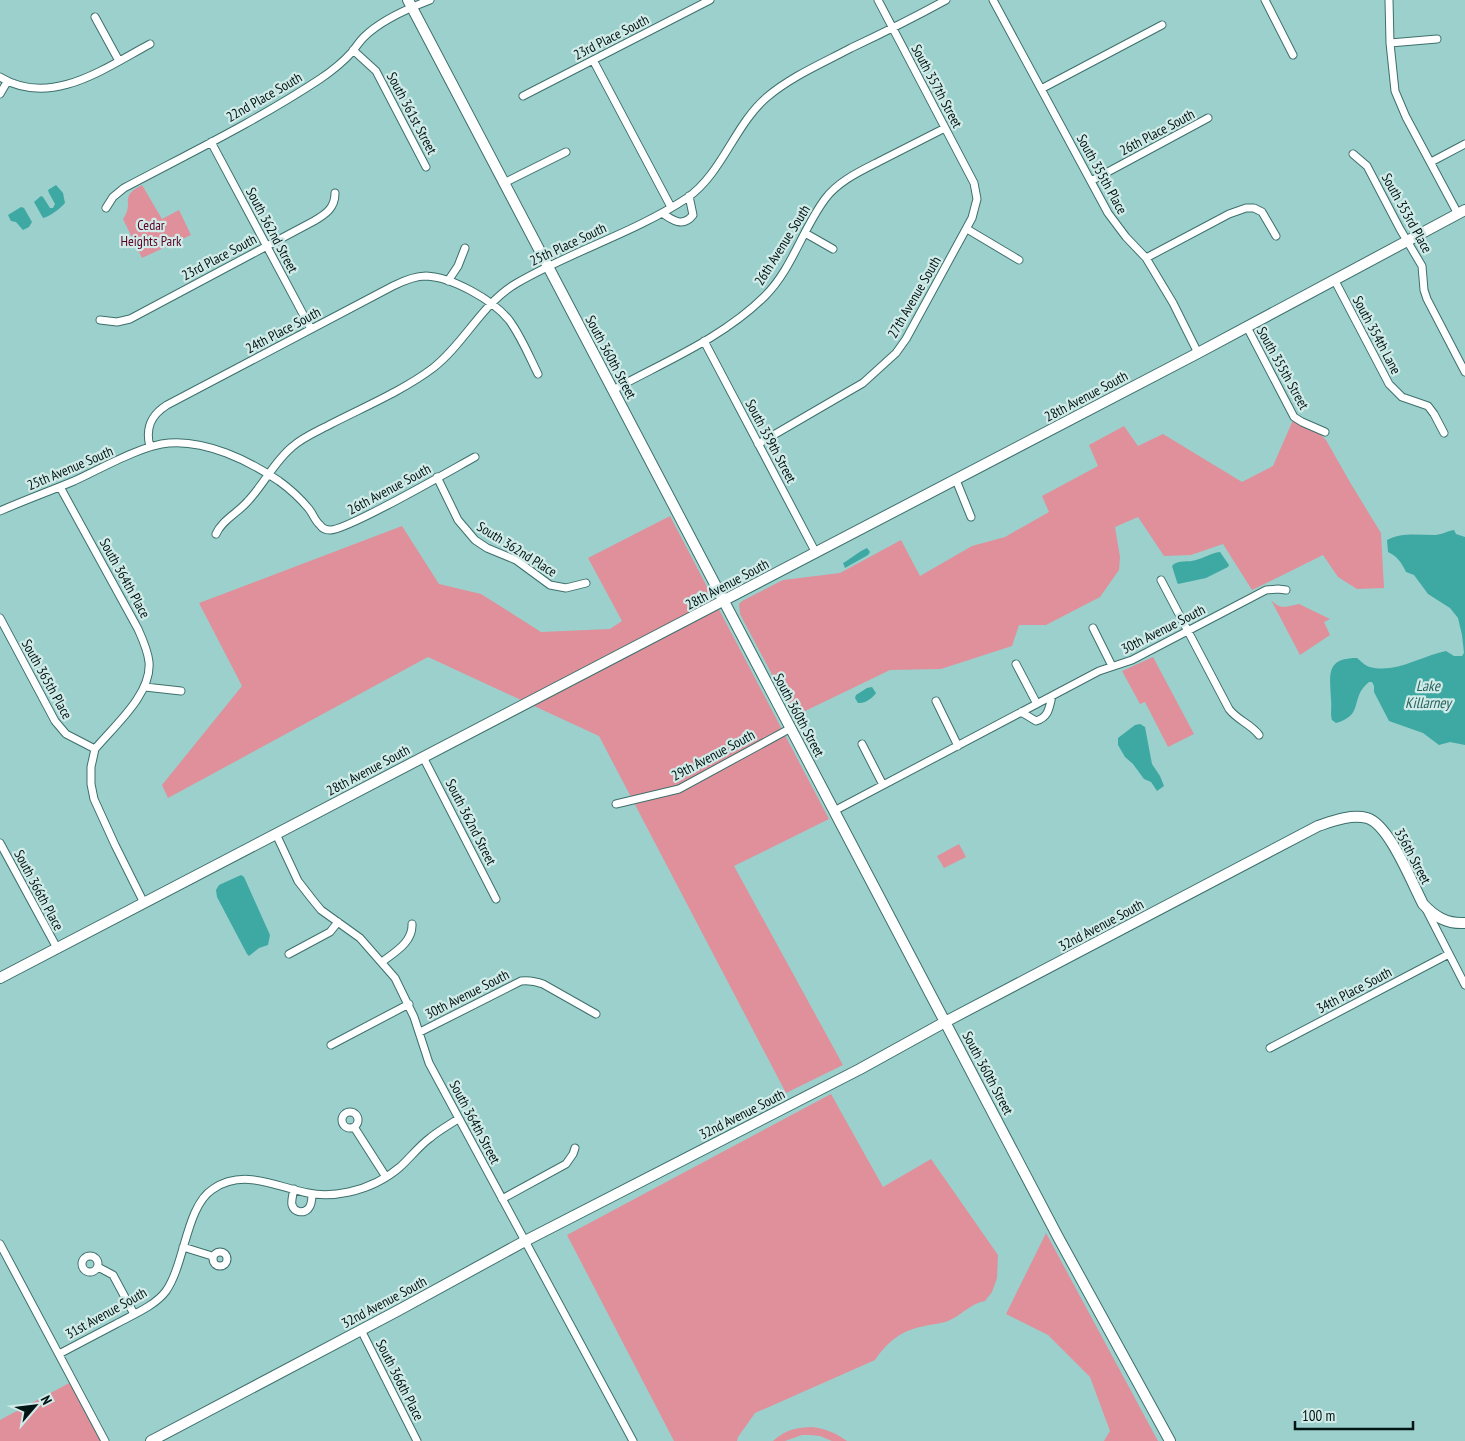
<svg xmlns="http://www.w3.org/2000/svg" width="1465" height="1441" viewBox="0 0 1465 1441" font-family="'PT Sans Narrow',sans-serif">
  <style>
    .green { fill: #df909b }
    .water { fill: #3ea8a3 }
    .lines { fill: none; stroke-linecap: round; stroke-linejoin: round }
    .street-casing { stroke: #3d706c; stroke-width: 9 }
    .secondary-casing { stroke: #3d706c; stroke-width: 12 }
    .street { stroke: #fff; stroke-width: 7 }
    .secondary { stroke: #fff; stroke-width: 10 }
    .labels { text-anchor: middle; stroke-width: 4.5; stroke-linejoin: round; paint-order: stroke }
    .street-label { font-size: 14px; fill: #021413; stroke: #d1ebe9 }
    .park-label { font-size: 14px; fill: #5d0221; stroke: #d1ebe9 }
    .water-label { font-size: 15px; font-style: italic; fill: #29635f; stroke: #d1ebe9 }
  </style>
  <rect width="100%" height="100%" fill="#9cd0cc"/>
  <!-- green -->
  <path class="green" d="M142 185 162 219 179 210 191 235 142 258 123 219C135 202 118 197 142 185Z
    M1293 420 1319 433 1326 440 1351 484 1381 533 1384 588 1357 589 1338 577 1323 555 1252 590 1223 544 1191 555 1164 556 1138 517 1115 527 1120 557 1119 570 1100 597 1046 625H1019L1012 646 941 669 890 670 803 712 786 701 740 614 739 604 742 601 783 580 840 573 901 540 920 576 972 546 1005 537 1049 512 1042 496 1098 466 1089 445 1124 426 1138 446 1163 434 1242 482 1273 466Z
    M670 516 829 819 734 866 843 1065 786 1093 599 736 428 657 168 798 162 785 242 686 199 603 402 526 439 584 481 594 541 632 610 629 622 621 588 558Z
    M1271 600C1281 611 1288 606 1299 604L1330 619 1324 622 1330 635 1300 655Z
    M1153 657 1194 734 1168 747 1145 702 1140 704 1122 671Z
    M959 844 966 857 944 868 937 856Z
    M831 1094 883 1187 931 1159 998 1255 997 1278 992 1292 985 1301C971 1303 962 1315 948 1321 940 1324 933 1324 925 1326 902 1330 888 1341 875 1360L755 1413 738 1437 737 1441H674L567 1235Z
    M1046 1233 1158 1441H1104L1110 1431 1090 1377 1048 1335 1006 1314Z
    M73 1381 104 1441H0V1420Z
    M811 1427C824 1428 836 1433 847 1441H832L820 1436 811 1435H802L785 1441H773C786 1430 794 1428 811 1427Z"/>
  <!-- water -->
  <path class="water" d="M56 185 63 193 65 203C61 208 49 217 43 218L34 202 41 196 43 197 50 208H53L55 204 49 193 48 190Z
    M21 207 24 208 32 222 29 227 23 230 16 222 11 221 8 215Z
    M1454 530 1456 534 1465 537V745L1450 742 1439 745 1423 733 1389 721 1374 692V686L1372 682H1369C1349 698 1365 715 1336 723L1332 720C1330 714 1332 707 1331 700 1330 675 1325 658 1357 658 1361 661 1365 666 1370 667 1395 674 1421 656 1446 651L1454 656H1462L1464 653 1462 635 1458 618 1450 608 1428 594 1414 575 1406 572C1402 563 1397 556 1388 552L1387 540C1402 532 1418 535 1435 535 1441 535 1447 531 1454 530Z
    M867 548 870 552 868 555 845 568 843 563 845 562 861 551Z
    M1220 552 1229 565 1228 567 1206 578 1178 584 1177 582 1172 566C1178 559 1188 563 1196 560 1205 558 1210 553 1220 552Z
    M872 687 876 693C873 698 864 704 858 703L855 698 856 695 867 688Z
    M1140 724 1145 727 1152 764 1160 776 1164 786 1157 791 1151 782 1144 779 1133 764 1125 757 1118 745V738L1135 725Z
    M241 875 244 877 270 935 268 945 259 948 249 956 247 954 217 897 216 890 219 885Z"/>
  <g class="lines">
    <defs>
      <path id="street" d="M993 0 1108 213 1126 237 1146 258 1173 303 1198 353
        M1265 0 1293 55
        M1389 0 1390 43 1395 91 1406 117 1458 214
        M95 17 119 61
        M1390 43 1437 39
        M353 50 376 71 426 167
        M593 60 671 207
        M0 77C51 108 105 68 150 44
        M1041 89 1162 25
        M0 94 7 82
        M523 96 710 0
        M211 142 311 329
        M1353 154 1367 166 1400 229 1422 266 1424 290 1427 299 1465 372
        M1431 162 1465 144
        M1091 181 1208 118
        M504 183 566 152
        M106 208 113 197 124 188C190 153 258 120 320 79 332 71 342 63 352 52 356 47 359 42 364 37 380 21 409 8 430 0
        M662 213C672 220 683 228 693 215L689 196
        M967 229 1019 260
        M805 233 833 249
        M1146 258 1229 214 1246 208H1254L1262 212 1276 236
        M448 281 458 266 465 248
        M1335 281 1389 384 1402 397 1428 406 1434 414 1444 433
        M100 320 117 322 130 319 314 221C326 214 335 208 335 193
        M1247 327 1294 417 1302 422 1325 432
        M704 341 816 553
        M613 390C664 362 723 338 765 296 792 269 802 230 825 199 839 180 863 170 884 159 904 149 925 138 945 128
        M758 444 863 383 896 353 906 339 972 218 977 199 974 183 878 0
        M150 447C145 428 151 415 167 405L393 286C403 281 414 276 426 276 452 277 493 300 509 320 521 336 529 356 538 374
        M437 477 458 520 475 540 487 548 516 560 550 585 566 588 586 583
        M956 480 971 517
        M60 487 138 629C143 640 148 651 149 662 152 694 114 726 95 749
        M0 511C25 500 50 491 74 481 100 469 142 445 169 443 206 440 248 460 279 481 290 489 300 498 309 509 313 514 315 521 320 525 322 528 326 530 330 530 346 531 453 469 475 457
        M216 534C222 520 238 513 248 501 264 484 274 462 292 447 303 437 318 431 331 424 364 407 404 390 433 368 465 343 482 303 517 283 572 251 634 233 687 198 722 174 735 124 767 97 792 76 823 63 851 48 883 33 915 17 946 0
        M1161 580 1229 709C1237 720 1251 724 1259 735
        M0 618 55 721 66 734 95 749 91 767V784L94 799 115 845 144 903
        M1093 628 1112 666
        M1016 664 1037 704
        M145 687 181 691
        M936 701 958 746
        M1021 712 1036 721C1049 717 1049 708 1052 696
        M862 744 883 785
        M423 757 496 899
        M616 804 679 789 791 728
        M834 811 1099 671 1132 660 1266 590 1278 589 1286 590
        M276 834 298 881 312 899 321 910 360 938 395 978 414 1017 429 1063 633 1441
        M0 843 57 948
        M1426 909 1465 985
        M289 954 330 932 338 922
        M382 962C395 952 413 942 412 924
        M420 1032 521 981C529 980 535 981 543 984L596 1014
        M331 1045 409 1004
        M1270 1048 1449 954
        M342 1120a8 8 0 1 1 16 0a8 8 0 1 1-16 0Z
        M354 1127 386 1177
        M294 1189C293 1194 291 1201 292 1205 294 1212 303 1214 308 1209 312 1205 312 1198 312 1194
        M502 1199 566 1164 573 1154 575 1148
        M0 1244 105 1441
        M183 1247 212 1256
        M213 1259a7 7 0 1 1 14 0a7 7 0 1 1-14 0Z
        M82 1264a8 8 0 1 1 16 0a8 8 0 1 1-16 0Z
        M98 1267 113 1275 134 1314
        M361 1330 417 1441
        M59 1354C78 1344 97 1334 116 1324 132 1315 155 1306 166 1291 185 1264 186 1206 213 1189 244 1168 276 1187 308 1193 322 1196 335 1195 349 1192 367 1188 386 1179 400 1167 410 1158 419 1146 430 1138 438 1131 449 1125 458 1119"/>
      <path id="secondary" d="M408 0 1058 1237 1170 1441
        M0 978 1198 353 1465 210
        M151 1441 399 1310 525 1241 860 1069 945 1022 1318 826C1333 821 1351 814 1367 818 1389 824 1412 883 1423 904 1435 917 1447 924 1465 923"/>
    </defs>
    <!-- street casing -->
    <use href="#street" class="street-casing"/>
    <!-- secondary casing -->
    <use href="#secondary" class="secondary-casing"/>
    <!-- street -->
    <use href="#street" class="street"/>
    <!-- secondary -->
    <use href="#secondary" class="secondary"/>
  </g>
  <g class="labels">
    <!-- street labels -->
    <g class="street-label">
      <text transform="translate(611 37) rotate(-27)" y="5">23rd Place South</text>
      <text transform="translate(937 86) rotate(62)" y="5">South 357th Street</text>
      <text transform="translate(264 97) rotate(-30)" y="5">22nd Place South</text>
      <text transform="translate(412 113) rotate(62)" y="5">South 361st Street</text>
      <text transform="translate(1157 132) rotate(-28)" y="5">26th Place South</text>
      <text transform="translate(1102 174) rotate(61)" y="5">South 355th Place</text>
      <text transform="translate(1407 213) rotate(61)" y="5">South 353rd Place</text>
      <text transform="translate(272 230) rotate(62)" y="5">South 362nd Street</text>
      <text transform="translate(568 244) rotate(-25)" y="5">25th Place South</text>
      <text transform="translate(782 245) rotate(-58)" y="5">26th Avenue South</text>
      <text transform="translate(219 257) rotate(-28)" y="5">23rd Place South</text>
      <text transform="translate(914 297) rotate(-60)" y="5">27th Avenue South</text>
      <text transform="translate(283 330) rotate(-28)" y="5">24th Place South</text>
      <text transform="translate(1377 335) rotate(62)" y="5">South 354th Lane</text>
      <text transform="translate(611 357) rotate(62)" y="5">South 360th Street</text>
      <text transform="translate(1283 368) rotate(61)" y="5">South 355th Street</text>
      <text transform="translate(1086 396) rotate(-28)" y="5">28th Avenue South</text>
      <text transform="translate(771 441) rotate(62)" y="5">South 359th Street</text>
      <text transform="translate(70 468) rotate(-23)" y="5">25th Avenue South</text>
      <text transform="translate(389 489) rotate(-28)" y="5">26th Avenue South</text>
      <text transform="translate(517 549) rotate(32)" y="5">South 362nd Place</text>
      <text transform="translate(125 578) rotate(61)" y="5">South 364th Place</text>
      <text transform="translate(727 584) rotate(-28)" y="5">28th Avenue South</text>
      <text transform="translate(1163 629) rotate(-27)" y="5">30th Avenue South</text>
      <text transform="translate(47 679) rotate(61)" y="5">South 365th Place</text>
      <text transform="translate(799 715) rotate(62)" y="5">South 360th Street</text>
      <text transform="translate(713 755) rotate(-28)" y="5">29th Avenue South</text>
      <text transform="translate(368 770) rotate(-28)" y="5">28th Avenue South</text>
      <text transform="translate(471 822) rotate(63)" y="5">South 362nd Street</text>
      <text transform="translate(1413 856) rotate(62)" y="5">356th Street</text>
      <text transform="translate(39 890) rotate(62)" y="5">South 366th Place</text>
      <text transform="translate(1101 925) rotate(-28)" y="5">32nd Avenue South</text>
      <text transform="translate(1354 990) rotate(-28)" y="5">34th Place South</text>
      <text transform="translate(467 994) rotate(-27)" y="5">30th Avenue South</text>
      <text transform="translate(988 1073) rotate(62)" y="5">South 360th Street</text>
      <text transform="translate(742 1114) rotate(-27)" y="5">32nd Avenue South</text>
      <text transform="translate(475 1122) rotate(62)" y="5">South 364th Street</text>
      <text transform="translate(384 1302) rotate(-28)" y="5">32nd Avenue South</text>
      <text transform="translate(106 1313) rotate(-29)" y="5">31st Avenue South</text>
      <text transform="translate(400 1380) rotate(63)" y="5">South 366th Place</text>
    </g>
    <!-- park labels -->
    <g class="park-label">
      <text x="151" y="230">Cedar<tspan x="151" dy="16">Heights Park</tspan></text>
    </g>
    <!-- water labels -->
    <g class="water-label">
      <text x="1428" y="691">Lake<tspan x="1428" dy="17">Killarney</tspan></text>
    </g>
  </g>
  <!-- north arrow -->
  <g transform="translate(35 1406) rotate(62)" stroke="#d1ebe9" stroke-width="4" paint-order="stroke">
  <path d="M0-4L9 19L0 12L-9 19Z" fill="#021413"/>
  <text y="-8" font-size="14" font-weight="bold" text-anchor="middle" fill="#021413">N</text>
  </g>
  <!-- scale -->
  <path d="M1295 1421v8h118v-8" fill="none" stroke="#021413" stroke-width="2.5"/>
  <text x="1302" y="1421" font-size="15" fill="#021413" stroke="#d1ebe9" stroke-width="4" paint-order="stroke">100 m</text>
</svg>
